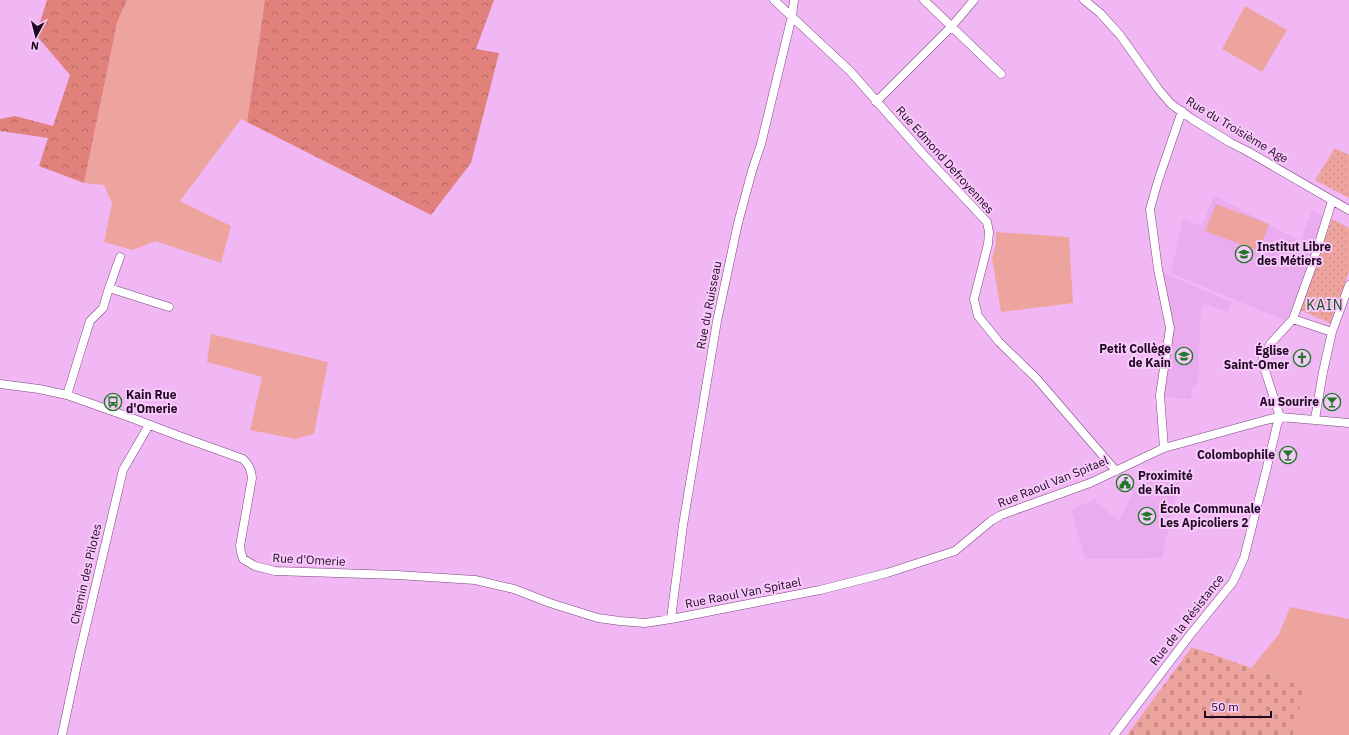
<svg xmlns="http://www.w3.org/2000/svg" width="1349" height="735" viewBox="0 0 1349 735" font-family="'IBM Plex Sans',sans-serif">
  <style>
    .built { fill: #eaabef }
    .green { fill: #eea49e }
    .forest { fill: url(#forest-crowns) }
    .cemetery { fill: url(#cemetery-stones) }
    .park { fill: url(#park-dots) }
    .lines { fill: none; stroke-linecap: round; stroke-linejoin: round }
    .street-casing { stroke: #7a477e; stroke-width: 9 }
    .street { stroke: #fff; stroke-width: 8 }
    .labels { text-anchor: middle; stroke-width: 4; stroke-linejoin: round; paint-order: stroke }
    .street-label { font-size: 12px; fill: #1e0920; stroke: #f8c9fb }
    .poi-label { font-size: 12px; font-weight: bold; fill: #1e0920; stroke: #f8c9fb; text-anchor: start }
    .quarter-label { font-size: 14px; letter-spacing: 1px; fill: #184f1c; stroke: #f8c9fb }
  </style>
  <defs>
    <pattern id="forest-crowns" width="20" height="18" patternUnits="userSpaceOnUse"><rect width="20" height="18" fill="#e0817b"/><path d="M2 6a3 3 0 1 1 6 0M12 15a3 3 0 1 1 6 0" fill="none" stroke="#b56864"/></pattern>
    <pattern id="cemetery-stones" width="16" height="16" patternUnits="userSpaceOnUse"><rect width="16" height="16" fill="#eea49e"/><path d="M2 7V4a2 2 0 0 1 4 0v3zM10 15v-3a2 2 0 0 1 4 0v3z" fill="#cc8c88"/></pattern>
    <pattern id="park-dots" width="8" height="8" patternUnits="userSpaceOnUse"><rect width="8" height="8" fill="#eea49e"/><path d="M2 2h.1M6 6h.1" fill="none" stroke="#cc8c88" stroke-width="1.8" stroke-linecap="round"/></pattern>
  </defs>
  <rect width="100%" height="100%" fill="#f1b7f5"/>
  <!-- built -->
  <path class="built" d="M1214 195 1279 230V231L1301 241 1312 210 1324 217 1308 267 1286 321 1171 273 1183 219 1202 226Z
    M1161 272 1231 302 1227 312 1207 304 1201 306 1198 383 1192 388 1191 399 1162 397 1172 328Z
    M1182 467 1162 558 1085 559 1071 510 1095 499 1098 504 1119 521 1136 487Z"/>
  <!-- green -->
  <path class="green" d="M127 0H265L247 122 241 119 180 201 231 226 221 263 155 241 133 250 104 242 112 204 104 185 84 183 117 23Z
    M1245 6 1287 30 1262 72 1222 49Z
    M1216 204 1269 224 1259 251 1205 231Z
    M996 232 1069 237 1073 303 1001 312 992 258 996 244Z
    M211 334 328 362 314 434 295 439 250 430 262 377 207 362Z
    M1290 607 1349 619V735H1293L1305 687 1251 668 1279 634Z"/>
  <!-- forest -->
  <path class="forest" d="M47 0H127L117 23 84 183 39 166 48 138 0 131V119L15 116 53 126 70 75 36 35Z
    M265 0H494L476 49 499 53 471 163 431 215 247 122Z"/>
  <!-- cemetery -->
  <path class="cemetery" d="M1192 647 1305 687 1293 735H1127Z"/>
  <!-- park -->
  <path class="park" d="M1335 148 1349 155V198L1315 180Z
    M1332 219 1349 228V272L1330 323 1300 310Z"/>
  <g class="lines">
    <defs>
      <path id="street" d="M774 0 850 71 924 155 987 222 989 232 988 244 974 299 978 316 999 342 1037 379 1116 471
        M924 0 1001 74
        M1084 0 1100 13 1120 35 1159 90 1171 104 1192 119 1231 143 1247 151 1349 210
        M876 102 952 26 974 0
        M109 288 120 257
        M1293 319 1332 332
        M0 384 39 389 67 395 129 417 179 436 243 459C249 465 251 469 252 478L240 546 241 552 243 559 255 566 275 571 397 575 475 580 514 589 550 603 598 618 620 621 645 623 671 619 820 590 887 573 955 551 991 521 1001 515 1090 483 1164 448 1266 420 1280 417 1349 423
        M67 395 90 321 103 308 109 288 169 307
        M1280 417 1264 367 1263 358 1271 343 1293 319 1311 269 1332 201
        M1315 419 1323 372 1332 332 1349 285
        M1164 448 1160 395 1170 328 1158 269 1150 209 1158 181 1182 111
        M671 619 683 525 717 321 738 223 752 171 761 144 792 16 794 0
        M62 735 78 660 123 470 149 425
        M1114 735 1190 635 1233 582 1244 558 1267 467 1277 425 1280 417"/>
    </defs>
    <!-- street casing -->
    <use href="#street" class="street-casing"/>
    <!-- street -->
    <use href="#street" class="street"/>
  </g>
  <!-- icons -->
  <defs>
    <symbol id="school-ring" viewBox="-11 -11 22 22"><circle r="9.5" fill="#f8c9fb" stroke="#207927" stroke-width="1.5"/><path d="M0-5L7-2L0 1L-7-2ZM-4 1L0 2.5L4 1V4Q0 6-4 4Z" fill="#207927"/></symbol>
    <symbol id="church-ring" viewBox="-11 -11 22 22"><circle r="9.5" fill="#f8c9fb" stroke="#207927" stroke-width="1.5"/><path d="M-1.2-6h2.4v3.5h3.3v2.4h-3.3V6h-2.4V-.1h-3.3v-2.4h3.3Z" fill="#207927"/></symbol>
    <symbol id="bus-ring" viewBox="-11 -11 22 22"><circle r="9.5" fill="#f8c9fb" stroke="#207927" stroke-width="1.5"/><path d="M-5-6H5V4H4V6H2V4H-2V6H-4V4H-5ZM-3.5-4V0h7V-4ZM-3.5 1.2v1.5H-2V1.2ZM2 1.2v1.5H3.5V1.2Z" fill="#207927"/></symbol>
    <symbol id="bar-ring" viewBox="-11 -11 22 22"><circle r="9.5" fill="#f8c9fb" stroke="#207927" stroke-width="1.5"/><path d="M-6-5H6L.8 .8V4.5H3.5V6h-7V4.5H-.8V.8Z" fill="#207927"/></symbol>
    <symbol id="civic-ring" viewBox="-11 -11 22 22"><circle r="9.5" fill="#f8c9fb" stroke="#207927" stroke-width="1.5"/><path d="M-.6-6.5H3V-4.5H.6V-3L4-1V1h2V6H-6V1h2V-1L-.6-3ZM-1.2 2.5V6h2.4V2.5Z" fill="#207927"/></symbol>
  </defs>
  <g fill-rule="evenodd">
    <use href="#school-ring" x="1234" y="244" width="20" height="20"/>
    <use href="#school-ring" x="1174" y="346" width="20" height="20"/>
    <use href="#church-ring" x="1292" y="348" width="20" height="20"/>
    <use href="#bus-ring" x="103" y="392" width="20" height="20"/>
    <use href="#bar-ring" x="1322" y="392" width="20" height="20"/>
    <use href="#bar-ring" x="1278" y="445" width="20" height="20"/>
    <use href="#civic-ring" x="1115" y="473" width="20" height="20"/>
    <use href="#school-ring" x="1137" y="506" width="20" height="20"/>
  </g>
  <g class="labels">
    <!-- street labels -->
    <g class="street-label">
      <text transform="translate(1237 130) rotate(31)" y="4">Rue du Troisième Age</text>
      <text transform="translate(945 160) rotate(48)" y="4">Rue Edmond Defroyennes</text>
      <text transform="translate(709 305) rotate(-79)" y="4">Rue du Ruisseau</text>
      <text transform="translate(1053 482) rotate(-22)" y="4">Rue Raoul Van Spitael</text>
      <text transform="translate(309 560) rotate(3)" y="4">Rue d'Omerie</text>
      <text transform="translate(86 574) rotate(-77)" y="4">Chemin des Pilotes</text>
      <text transform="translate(743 593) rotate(-11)" y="4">Rue Raoul Van Spitael</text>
      <text transform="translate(1187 620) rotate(-52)" y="4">Rue de la Résistance</text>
    </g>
    <!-- poi labels -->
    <g class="poi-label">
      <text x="1257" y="251">Institut Libre<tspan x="1257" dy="14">des Métiers</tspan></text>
      <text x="1171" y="353" text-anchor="end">Petit Collège<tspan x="1171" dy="14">de Kain</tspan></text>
      <text x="1289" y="355" text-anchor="end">Église<tspan x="1289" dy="14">Saint-Omer</tspan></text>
      <text x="126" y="399">Kain Rue<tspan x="126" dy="14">d'Omerie</tspan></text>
      <text x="1319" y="406" text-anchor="end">Au Sourire</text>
      <text x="1275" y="459" text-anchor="end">Colombophile</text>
      <text x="1138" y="480">Proximité<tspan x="1138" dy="14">de Kain</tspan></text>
      <text x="1160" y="513">École Communale<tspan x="1160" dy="14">Les Apicoliers 2</tspan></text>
    </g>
    <!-- quarter labels -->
    <g class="quarter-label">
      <text x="1325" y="310">KAIN</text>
    </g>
  </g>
  <!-- north arrow -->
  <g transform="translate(36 36) rotate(187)" stroke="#f8c9fb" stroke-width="3" paint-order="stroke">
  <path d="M0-3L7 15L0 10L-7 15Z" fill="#1e0920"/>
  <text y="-6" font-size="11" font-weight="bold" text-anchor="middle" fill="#1e0920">N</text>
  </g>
  <!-- scale -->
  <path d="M1205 711v6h66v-6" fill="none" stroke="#1e0920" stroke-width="2"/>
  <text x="1211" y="711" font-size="12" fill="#1e0920" stroke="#f8c9fb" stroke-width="3" paint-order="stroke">50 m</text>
</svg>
